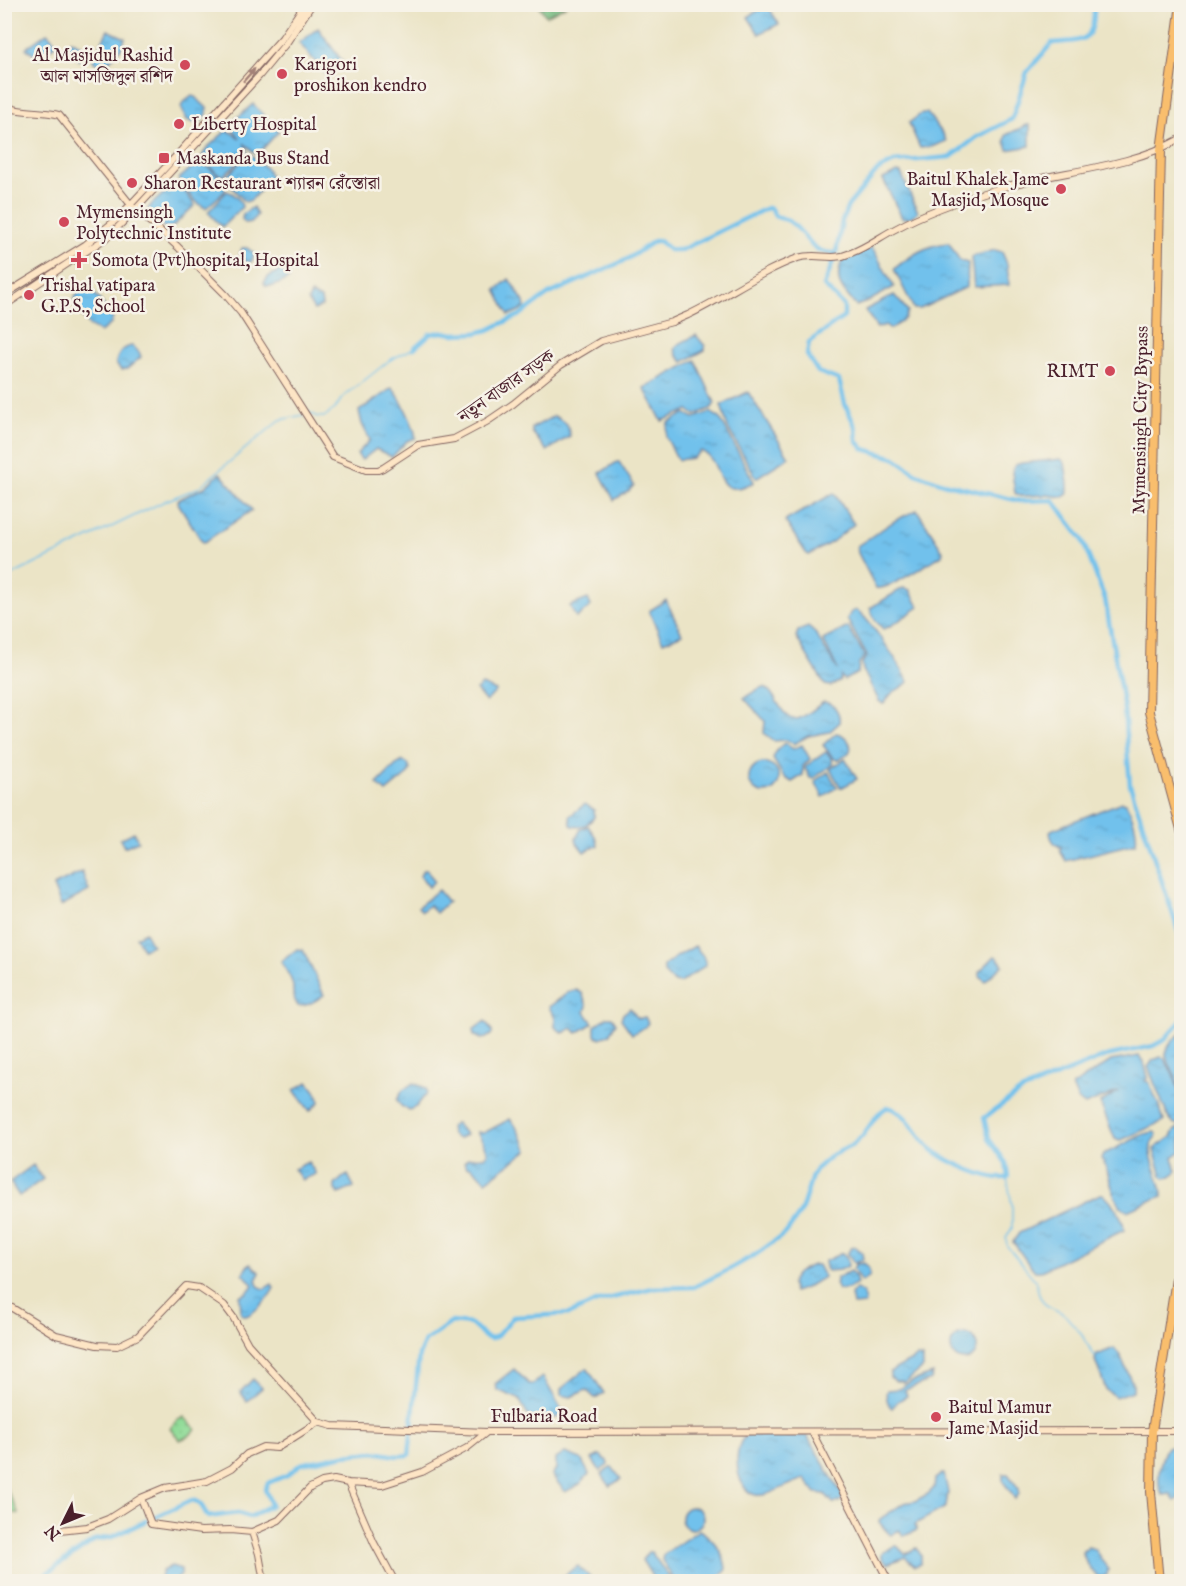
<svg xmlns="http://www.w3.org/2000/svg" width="1186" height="1586" viewBox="0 0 1186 1586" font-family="'IM FELL English','Noto Serif Bengali',serif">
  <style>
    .grass { fill: url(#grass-dots); stroke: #6e7e62; stroke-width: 1.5 }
    .forest { fill: url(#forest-crowns); stroke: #5f6e56; stroke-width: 1.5 }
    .water { fill: url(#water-ripples); stroke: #5e708c; stroke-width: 1.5 }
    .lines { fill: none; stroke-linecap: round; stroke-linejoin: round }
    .stream { stroke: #71c1ec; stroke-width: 1.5 }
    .canal { stroke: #71c1ec; stroke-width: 4.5 }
    .secondary-casing { stroke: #826461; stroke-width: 8 }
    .highway-casing { stroke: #826461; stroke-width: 10 }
    .secondary { stroke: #fde5c5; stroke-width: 6 }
    .highway { stroke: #f9be6d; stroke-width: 8 }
    .oneway { fill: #a48278 }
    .poi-dot { fill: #d1495b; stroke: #f7f3e8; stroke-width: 2 }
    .labels { text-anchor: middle; stroke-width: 5; stroke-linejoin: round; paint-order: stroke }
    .poi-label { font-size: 18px; fill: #4a1f2b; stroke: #f7f3e8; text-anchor: start }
    .street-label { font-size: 18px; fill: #4a1f2b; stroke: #f7f3e8 }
  </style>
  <defs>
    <pattern id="grass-dots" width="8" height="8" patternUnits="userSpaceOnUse" patternTransform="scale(1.5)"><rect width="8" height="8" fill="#91dc98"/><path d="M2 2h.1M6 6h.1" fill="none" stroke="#7fbc83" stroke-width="1.8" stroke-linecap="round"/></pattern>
    <pattern id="forest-crowns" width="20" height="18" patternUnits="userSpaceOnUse" patternTransform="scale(1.5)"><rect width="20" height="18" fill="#74bc80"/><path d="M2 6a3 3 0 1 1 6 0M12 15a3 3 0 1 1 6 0" fill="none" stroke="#619869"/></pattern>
    <pattern id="water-ripples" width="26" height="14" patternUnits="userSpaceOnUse" patternTransform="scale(1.5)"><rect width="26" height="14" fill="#71c1ec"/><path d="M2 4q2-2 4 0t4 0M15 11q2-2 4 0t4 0" fill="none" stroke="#63a5cb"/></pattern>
  </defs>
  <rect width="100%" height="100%" fill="#f7f3e8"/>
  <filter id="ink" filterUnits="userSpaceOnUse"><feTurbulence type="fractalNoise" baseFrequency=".0167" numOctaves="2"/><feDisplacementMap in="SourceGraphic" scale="12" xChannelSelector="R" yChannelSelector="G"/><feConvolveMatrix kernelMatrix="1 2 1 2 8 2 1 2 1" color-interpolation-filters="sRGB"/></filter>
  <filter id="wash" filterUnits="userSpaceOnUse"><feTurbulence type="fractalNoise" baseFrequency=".008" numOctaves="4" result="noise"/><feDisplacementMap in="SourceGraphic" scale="24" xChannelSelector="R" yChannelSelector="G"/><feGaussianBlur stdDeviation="1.35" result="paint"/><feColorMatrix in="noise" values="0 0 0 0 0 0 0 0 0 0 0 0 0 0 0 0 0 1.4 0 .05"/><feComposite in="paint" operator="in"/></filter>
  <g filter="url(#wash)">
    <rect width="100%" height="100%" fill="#ebe4c6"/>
    <!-- grass -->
    <path class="grass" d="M184 1417 196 1429 189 1436 180 1440 170 1428 178 1420Z
      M4 1484 19 1514 5 1511Z"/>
    <!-- forest -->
    <path class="forest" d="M538 5H567L546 16Z"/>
    <!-- water -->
    <path class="water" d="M767 5 779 24 759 34 748 17Z
      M318 28 342 61 326 74 299 43Z
      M108 30 125 38 122 47 104 67 94 62 93 59Z
      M47 33 57 43 39 59 26 48Z
      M70 41C79 42 83 48 86 55L85 59 79 60 67 47Z
      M192 96 195 97 207 108V114L198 124 187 120 181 107 183 103Z
      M253 104 279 131 257 155 244 143 247 150 246 154 223 176 216 173 202 156 207 148 227 130 240 138 229 125Z
      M922 113H927L943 134 946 141 931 147 920 148 909 123Z
      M1027 125H1030V146L1008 150 1005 141 1006 135Z
      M249 153 267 169 271 178 251 200 245 202 229 184 226 177Z
      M198 162C208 165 221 177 226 187L224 192 206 208C194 203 186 190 179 179Z
      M897 172 901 173 918 212 909 218H902L883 179Z
      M174 184 183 189 195 205 171 228 164 227 147 211 151 205Z
      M227 191C234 193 241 200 242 207L222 227 208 212Z
      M253 207 257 215 251 222 245 223 242 219 243 214Z
      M949 243 960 261 968 263 967 287 920 309H914L894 269C911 255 926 245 949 243Z
      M872 247 894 287 869 301 856 306C843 289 833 284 842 261Z
      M242 248H247L254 253 252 261 247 263 240 255Z
      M995 250 1002 252 1007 264 1009 285 974 287 971 257Z
      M279 271 284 272 289 279 274 286H266L264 283 268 277Z
      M509 279 524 302 525 308 509 315 496 290Z
      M85 289 93 292 113 317 111 324 100 332 89 326 74 305C73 297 79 292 85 289Z
      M311 294 321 299 322 306 314 310 308 301Z
      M894 295 908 311 905 318 891 329 885 325 877 328 865 310Z
      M696 335 705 346V350L683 362 677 355 675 349 679 344Z
      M132 346 139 352 141 357 127 369 121 370 116 364C117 355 123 347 132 346Z
      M695 360 715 403 712 408 695 415 688 410 662 421 644 388Z
      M392 388C399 394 415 427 416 438L407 441 392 457 376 449 362 460 357 454 370 440 362 424 359 411Z
      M748 392 789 457 756 478 728 428 721 405Z
      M710 412 720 418 754 482C711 504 726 462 701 451L693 458 678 460 666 437 668 423 685 413 694 418Z
      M554 416 567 424 570 436 547 451 532 432V428Z
      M1061 459 1065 463 1068 484V492L1066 495 1063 497 1047 495 1020 496 1015 493 1012 472 1015 465 1022 463Z
      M617 462H619L634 485 629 491 614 500 600 473Z
      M220 473 252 510 203 543 178 503V500L205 487Z
      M834 493 854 524 832 542 809 555 806 553 785 521Z
      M917 510 943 551 942 555C930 562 888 591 876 588L858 553 857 546 896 520Z
      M903 588 910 590 919 607 889 627 883 629 875 620 870 608Z
      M588 599 591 606 576 618 570 606Z
      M666 600 682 634 663 642 649 611Z
      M856 610C867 615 900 665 907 679L908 682C898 693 893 687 885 703L883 704 879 701 863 670 862 663 867 656 847 619 851 612Z
      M808 627 815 633 838 670 823 640 848 627 865 656 859 663 858 673 844 680 841 676 840 681 831 686 825 685 796 637 798 631Z
      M482 685 496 691 486 702 476 690Z
      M765 687C778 695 783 726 800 718 808 715 816 707 824 702 834 703 841 713 839 723L829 732 808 736 794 744 786 740 773 741 764 733 765 721 744 698 760 688Z
      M836 733C843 734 853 742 850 751 848 755 842 758 838 760L834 759 823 745Z
      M785 743 793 749 802 745 810 759 803 766V775L792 782 784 777 773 759 775 753Z
      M826 752 831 757 833 764 814 778H810L805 768 806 766Z
      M845 759 857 779 841 788 830 769Z
      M403 761 408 764 410 770 408 774 386 792 377 784 396 765Z
      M749 778a15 15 0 1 1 30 0a15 15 0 1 1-30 0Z
      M828 772 837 787 823 797 815 781Z
      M1122 802 1126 803C1132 814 1138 830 1136 843L1066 861 1060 851 1061 847C1055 846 1048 836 1051 830Z
      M585 804 594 810V817C589 824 580 830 571 825L570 816Z
      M588 826 595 836 598 845 584 852 577 843 576 838 581 829Z
      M134 832 138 841 124 847 120 839Z
      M423 870H427L434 881 429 887 420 876Z
      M82 872 89 891 61 906 53 886Z
      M438 890 448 902 436 913 429 905 422 911 418 907Z
      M145 932 152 945 143 949 136 937Z
      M695 946 703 956 706 965 680 983 673 982 664 973V966L676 957Z
      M297 949 303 950 324 995C316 1001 307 1007 298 1006 293 998 293 995 293 986 292 978 285 969 281 962Z
      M995 956 998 958 1003 965 985 981 980 976 979 972Z
      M576 990 582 993 587 1006 585 1012 593 1023 577 1033 572 1028 563 1033 555 1027V1018L549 1007 569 992Z
      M630 1008 638 1019 645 1017 648 1023 645 1027 632 1034 621 1019 623 1014Z
      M607 1017H612L616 1023 609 1035 600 1038 595 1035V1026Z
      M485 1021 492 1031V1034L486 1038 481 1039 474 1035 473 1030Z
      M1181 1033V1091L1166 1056C1166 1046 1174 1039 1181 1033Z
      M1139 1056 1144 1063 1148 1077 1145 1081 1149 1082 1161 1111 1164 1121 1119 1141 1115 1139 1100 1103 1119 1091 1085 1105 1078 1100 1072 1086 1111 1061Z
      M1161 1057 1164 1058C1178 1081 1182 1097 1181 1123 1175 1126 1172 1123 1168 1117L1148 1067 1153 1060Z
      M308 1082 315 1091 320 1101 310 1111 294 1090Z
      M413 1083 426 1088 427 1093 416 1107 409 1110 401 1106 397 1100 402 1091Z
      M510 1119 515 1125 528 1150 486 1181 471 1167H467L464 1162 468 1158 484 1157 488 1153 485 1145 477 1132 484 1133Z
      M456 1123 466 1135 458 1139 452 1135 450 1127Z
      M1181 1126V1151L1173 1157 1177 1171 1169 1177 1165 1178 1162 1176 1154 1149 1171 1137 1174 1131Z
      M1154 1132 1157 1134C1156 1137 1154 1139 1152 1142 1146 1156 1163 1181 1162 1196L1127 1211C1109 1201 1113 1174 1101 1158L1104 1154 1144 1134Z
      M308 1162 316 1174 302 1180 294 1169Z
      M33 1165 43 1179 19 1196 10 1182Z
      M348 1175 354 1187 339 1194 335 1190V1185L342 1178Z
      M1100 1194H1103C1112 1202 1124 1218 1124 1230L1041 1271H1035L1028 1263 1013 1242 1019 1233Z
      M856 1247 862 1253 863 1260 854 1263 847 1254 851 1248Z
      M842 1253 847 1259 848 1266 840 1270 827 1271 825 1268V1261Z
      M864 1263 869 1269 870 1276 861 1282 853 1268 856 1264Z
      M251 1264 260 1273 256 1280 258 1286 264 1289 272 1284 274 1288C269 1298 256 1312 246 1316L241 1314 240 1296 247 1293 253 1285 243 1273 248 1265Z
      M813 1265H818L824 1277 805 1288 794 1292C785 1278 802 1269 813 1265Z
      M850 1271 855 1276 857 1284 848 1289 838 1290 835 1284 837 1278Z
      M856 1289 863 1293 865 1304 853 1305 851 1295Z
      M951 1347a13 13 0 1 1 26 0a13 13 0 1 1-26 0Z
      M1114 1348 1120 1355 1133 1385V1391L1116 1397 1106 1390 1095 1360 1097 1355Z
      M917 1357 923 1358V1368L904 1383 902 1381H896L890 1377V1372Z
      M587 1368 604 1393 595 1398 586 1390 571 1397 561 1395V1389Z
      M514 1369 529 1384H533L543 1377 563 1412 562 1417 533 1419 528 1415 519 1399 497 1390 495 1384Z
      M933 1374 931 1380 905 1390 907 1396 898 1401 892 1408C888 1406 885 1395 887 1390L899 1389 912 1381Z
      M253 1379 262 1388 247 1401 240 1392Z
      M747 1435 807 1436 844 1498 839 1502 833 1503 825 1494 816 1493 805 1479C791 1482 769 1497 756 1495 735 1492 731 1445 747 1435Z
      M1170 1446 1181 1456V1497L1175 1501 1171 1494 1163 1495C1154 1485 1161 1457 1167 1447Z
      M565 1453 581 1459 589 1474 580 1484 565 1492 552 1475 556 1469V1459Z
      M600 1455 607 1461 608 1465 600 1471 592 1459Z
      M612 1467 621 1479 610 1486 601 1474Z
      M942 1474H944L948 1492 946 1507 915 1524 917 1530 904 1536 899 1530 891 1535C888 1534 881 1524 879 1522L880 1519 904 1503 915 1501 928 1494 934 1488 935 1479Z
      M1003 1474H1008L1019 1489V1494L1015 1499 1003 1481Z
      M681 1518a11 11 0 1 1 22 0a11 11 0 1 1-22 0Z
      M699 1530C713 1538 726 1555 726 1571L713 1581H675L662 1560 663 1555Z
      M894 1546H897L905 1554 917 1548 921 1556V1564L915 1566 905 1557 887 1564 882 1558V1553Z
      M1088 1547 1094 1549 1108 1569 1107 1575 1099 1578C1091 1571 1086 1563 1082 1552Z
      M648 1552H651L672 1581H655L642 1560Z
      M171 1566 181 1569V1575L175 1581H162L160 1577 162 1571Z
      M578 1566 594 1581H556Z"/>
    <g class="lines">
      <!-- stream -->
      <path class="stream" d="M308 412 318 417H324L335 409 342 398 390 360 414 348
        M4 579 165 501 198 488 280 420 303 415
        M1007 1178 1012 1205V1228L1006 1238 1007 1246 1035 1280 1040 1297 1046 1305 1064 1314 1080 1332 1095 1357"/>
      <!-- canal -->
      <path class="canal" d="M1094 4C1095 42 1084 41 1052 43L1027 72 1012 119 977 137 951 157 894 162 878 170 848 206 842 221 836 253 824 286 844 306V317L809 342 807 355 818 372 839 380 845 404 856 428 857 441 864 449 895 458 916 473 943 483 1020 501 1053 500 1082 539 1105 599 1124 709 1130 785 1182 942
        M414 348 430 334 442 332 454 334 476 333 488 330 520 315 549 294 626 260 654 241H659L670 250H681L767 208 771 209 775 216C780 219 785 218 789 221 808 234 808 254 836 253
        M153 1518 192 1500C201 1501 204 1510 208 1517L238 1513 250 1517 271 1505 265 1489 268 1483 287 1475 301 1464 344 1455 374 1452 397 1456 409 1455 419 1355 425 1341 452 1322 471 1324 485 1337 491 1339 497 1336 513 1317 569 1314 596 1302 652 1288 694 1287 730 1269 758 1253 786 1233 801 1212 812 1176 816 1169 832 1155 853 1145 863 1135 878 1114 887 1107C909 1112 915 1135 930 1148 944 1160 992 1183 1008 1177L1006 1163 989 1139 984 1118 1021 1091 1106 1056 1153 1046 1164 1040 1182 1020
        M34 1582 95 1540 112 1537 146 1521"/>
    </g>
  </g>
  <g filter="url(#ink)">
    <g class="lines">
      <defs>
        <path id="secondary" d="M4 104C15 114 43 110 59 115L135 210 156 227 178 247 225 294 241 313 333 457 366 470H378L383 468 418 445 454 439 488 421 513 404 561 365 601 341 672 322 688 315C724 298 761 271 798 258 817 252 831 262 851 253 867 247 880 237 895 229 926 212 963 199 997 189 1058 170 1125 170 1182 138
          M4 295 85 245 117 219 179 153 282 38 305 4
          M4 306 109 236 135 210 259 76 287 42 312 4
          M4 1303 56 1335 97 1345 117 1346 138 1336 186 1286 199 1288 224 1305 233 1317 248 1344 318 1422 332 1426 487 1432 1182 1431
          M812 1432 889 1582
          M348 1483 374 1543 395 1582
          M141 1498 151 1524 201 1531 230 1530 252 1532 259 1554 264 1582
          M60 1530 87 1527 108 1519 141 1498 165 1488 207 1481 232 1468 247 1454 263 1447 277 1448 318 1422
          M252 1532 279 1520 310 1488 322 1482 334 1480 348 1483 382 1485 422 1472 467 1448 487 1432"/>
        <path id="highway" d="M1181 4 1161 150 1149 712 1182 833
          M1159 1582 1151 1492 1152 1431 1182 1241"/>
      </defs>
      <!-- secondary casing -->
      <use href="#secondary" class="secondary-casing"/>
      <!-- highway casing -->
      <use href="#highway" class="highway-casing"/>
      <!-- secondary -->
      <use href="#secondary" class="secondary"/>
      <!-- highway -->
      <use href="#highway" class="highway"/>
    </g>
    <!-- one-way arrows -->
    <defs><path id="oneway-solid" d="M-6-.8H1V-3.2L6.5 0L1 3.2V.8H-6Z" transform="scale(1.5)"/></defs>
    <use class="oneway" href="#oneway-solid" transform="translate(249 75) rotate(-48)"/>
  </g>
  <!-- markers -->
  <g class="poi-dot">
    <circle cx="185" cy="65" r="6"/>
    <circle cx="282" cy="74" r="6"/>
    <circle cx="179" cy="124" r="6"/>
    <rect x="158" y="152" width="12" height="12" rx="3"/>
    <circle cx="132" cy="183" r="6"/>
    <circle cx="1061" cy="189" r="6"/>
    <circle cx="64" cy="222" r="6"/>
    <path d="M76 251h6v6h6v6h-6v6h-6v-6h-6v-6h6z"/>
    <circle cx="29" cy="295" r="6"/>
    <circle cx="1110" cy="371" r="6"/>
    <circle cx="936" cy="1417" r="6"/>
  </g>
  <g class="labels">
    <!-- poi labels -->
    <g class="poi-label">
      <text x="173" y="61" text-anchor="end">Al Masjidul Rashid<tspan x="173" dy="21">আল মাসজিদুল রশিদ</tspan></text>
      <text x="294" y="70">Karigori<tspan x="294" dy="21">proshikon kendro</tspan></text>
      <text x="191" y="130">Liberty Hospital</text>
      <text x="176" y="164">Maskanda Bus Stand</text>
      <text x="1049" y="185" text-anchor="end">Baitul Khalek Jame<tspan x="1049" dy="21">Masjid, Mosque</tspan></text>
      <text x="144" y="189">Sharon Restaurant শ্যারন রেঁস্তোরা</text>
      <text x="76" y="218">Mymensingh<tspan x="76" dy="21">Polytechnic Institute</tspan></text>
      <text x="92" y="266">Somota (Pvt)hospital, Hospital</text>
      <text x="41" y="291">Trishal vatipara<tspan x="41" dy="21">G.P.S., School</tspan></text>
      <text x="1098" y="377" text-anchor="end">RIMT</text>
      <text x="948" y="1413">Baitul Mamur<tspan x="948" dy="21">Jame Masjid</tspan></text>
    </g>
    <!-- street labels -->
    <g class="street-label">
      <text transform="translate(506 386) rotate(-35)" y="6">নতুন বাজার সড়ক</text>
      <text transform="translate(1140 420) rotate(-89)" y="6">Mymensingh City Bypass</text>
      <text x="544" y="1422">Fulbaria Road</text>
    </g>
  </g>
  <!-- margin -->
  <rect width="1186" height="1586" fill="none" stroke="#f7f3e8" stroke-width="24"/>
  <!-- north arrow -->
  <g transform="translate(63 1523) rotate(227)" stroke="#f7f3e8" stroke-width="4.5" paint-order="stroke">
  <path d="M0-4.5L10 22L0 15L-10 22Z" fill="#4a1f2b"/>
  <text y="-9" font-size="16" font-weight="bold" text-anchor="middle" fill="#4a1f2b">N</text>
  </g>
</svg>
